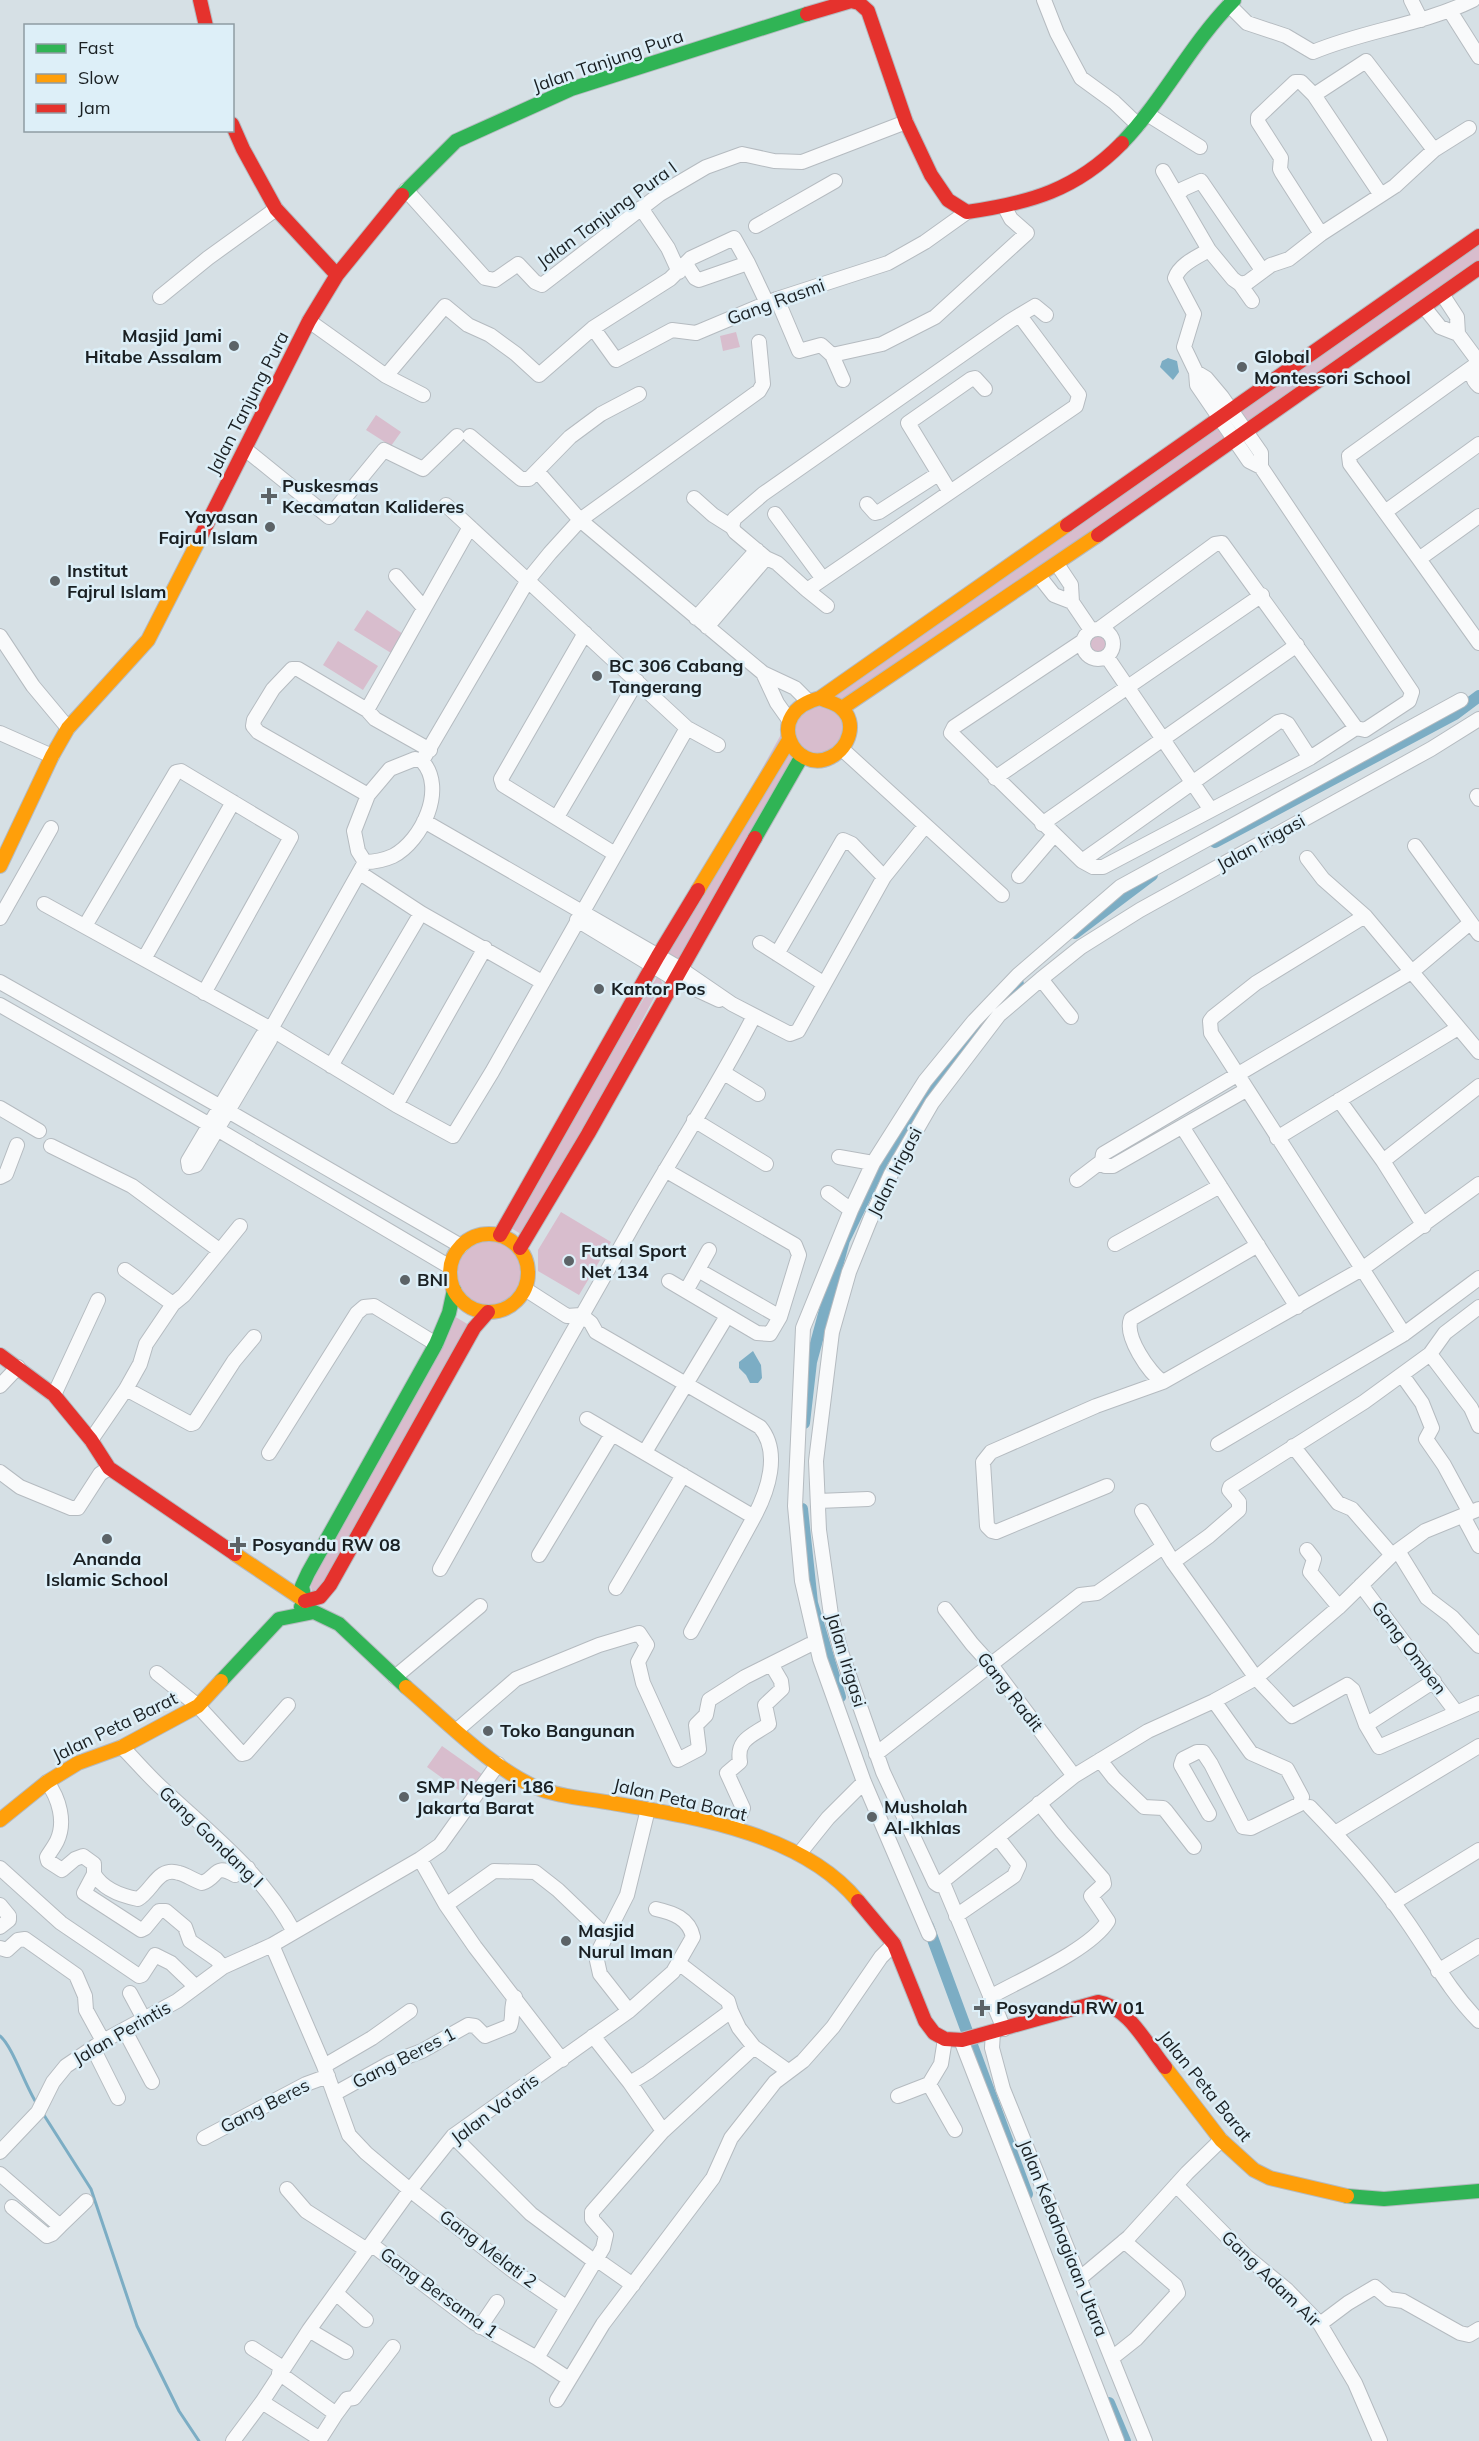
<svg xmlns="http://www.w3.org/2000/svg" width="1479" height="2441" viewBox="0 0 1479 2441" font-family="Mulish,sans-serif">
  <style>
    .green { fill: #d8bdcd }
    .water { fill: #7cadc4 }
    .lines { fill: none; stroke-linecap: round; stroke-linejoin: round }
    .stream { stroke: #7cadc4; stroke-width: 3 }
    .canal { stroke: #7cadc4; stroke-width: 12 }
    .street-casing { stroke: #b5bbc0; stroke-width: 16 }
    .fast-casing { stroke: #b5bbc0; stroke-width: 16 }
    .slow-casing { stroke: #b5bbc0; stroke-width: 16 }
    .jam-casing { stroke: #b5bbc0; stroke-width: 16 }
    .street { stroke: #f9fafb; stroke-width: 14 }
    .fast { stroke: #30b455; stroke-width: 14 }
    .slow { stroke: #ff9f0a; stroke-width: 14 }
    .jam { stroke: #e5322d; stroke-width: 14 }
    .poi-dot { fill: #5c6367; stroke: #ddeff8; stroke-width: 2 }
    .labels { text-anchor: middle; stroke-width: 5; stroke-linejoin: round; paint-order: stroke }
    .street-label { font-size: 18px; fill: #1a2023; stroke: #ddeff8 }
    .poi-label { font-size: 18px; font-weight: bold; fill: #1a2023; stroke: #ddeff8; text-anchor: start }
  </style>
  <rect width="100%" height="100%" fill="#d6e0e5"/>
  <!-- green -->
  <path class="green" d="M1479 237V268L843 708V750L803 757 681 969 658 956 789 720Z
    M736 332 740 347 723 351 720 336Z
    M376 415 401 432 391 446 366 430Z
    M367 610 403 634 391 653 354 630Z
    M1083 645a15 15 0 1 1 30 0a15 15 0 1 1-30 0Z
    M338 641 378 666 363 690 323 665Z
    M657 977 660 978 662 983 526 1237 506 1225Z
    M561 1212 611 1242 579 1295 538 1271V1250Z
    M450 1273a39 39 0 1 1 78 0a39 39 0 1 1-78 0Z
    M449 1313 474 1328 314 1601 308 1573Z
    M442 1746 483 1775 467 1796 427 1767Z"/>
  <!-- water -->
  <path class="water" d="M1168 358 1177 361 1179 372 1173 380 1160 367 1162 361Z
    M753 1351 761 1365 762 1378 758 1383H750L746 1375 739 1368V1362Z"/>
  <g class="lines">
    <!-- stream -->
    <path class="stream" d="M0 2036C13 2047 25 2086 37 2104
      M42 2112 91 2189 137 2326 179 2411 199 2441"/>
    <!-- canal -->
    <path class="canal" d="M1215 842 1455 714 1479 696
      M1075 933 1152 875
      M804 1423 811 1362 844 1240 883 1160 969 1038 1018 984
      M802 1509 812 1603 840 1697
      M928 1926 1027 2194
      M1109 2403 1125 2441"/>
    <defs>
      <path id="street" d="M1044 0 1057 33 1081 78 1114 102 1138 125
        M1411 0 1421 20
        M1229 5 1247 23 1286 36 1313 52C1365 30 1422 25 1473 0
        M1450 11 1479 57
        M1314 95 1366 61 1434 150
        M1147 114 1200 147
        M406 190 485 278 495 280 518 264 535 282 542 285 660 194 706 167 742 154 774 161 802 162 906 122
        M1178 195 1183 189 1201 181 1262 270
        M641 208 668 248 679 272
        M756 226 835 181
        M1321 234 1282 173 1280 169 1281 158 1258 122V117L1295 82H1301L1314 95 1381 195
        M1209 250 1233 279 1240 284 1248 282 1271 265 1289 259 1321 234 1395 186 1434 150 1469 128
        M686 264 695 278 699 280 748 263 767 303
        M1240 284 1252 301
        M1442 294 1457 317 1458 334
        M160 297 208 258 276 209
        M777 299 799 351 821 345 832 355 882 344 935 317 1027 233 1011 219 1004 206
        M1424 307 1440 327 1458 334 1478 361
        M1020 316 1079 395 1076 406 807 590 777 563 766 558 735 532 732 527 734 519 763 494 1010 321 1035 306 1046 315
        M309 321 386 376 445 306 468 325 490 335 516 354 539 375 593 328 670 279 691 258 734 238 748 263
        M593 328 616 360 672 330 696 333 777 299 888 263 925 242 967 212
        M832 355 843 380
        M1477 362C1470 370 1471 379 1479 386
        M1196 372 1206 378 1222 397 1261 453V467
        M386 376 423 395
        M470 436 521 479H529L570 437 601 414 639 394
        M245 449 329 517 384 450 423 469 457 436
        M537 471 580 520 763 673 795 688 807 700
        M950 492 908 423 971 379 975 378 985 389
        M694 498 713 515 732 527
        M867 504 875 513 879 512 938 474
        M446 505 687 728 718 745
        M1385 512 1479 444
        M775 514 823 579
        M1479 516 1419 559 1479 643
        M1419 559 1350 464 1349 456 1474 366
        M1057 564 1071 585 1072 602 1091 630
        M396 576 424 608
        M1039 576 1054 595 1072 602
        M807 590 827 606
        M696 618 757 550
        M707 627 766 558
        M1083 644a15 15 0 1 1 30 0a15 15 0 1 1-30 0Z
        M1099 629 1215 544 1222 543 1356 728
        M585 633 501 779 503 785 615 854
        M0 636 33 686 68 728
        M1083 641 954 727 951 733 1082 861 1093 867H1103L1310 758 1356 728 1365 730 1409 701 1412 692 1261 467 1249 461 1197 385 1196 372 1184 347 1194 314 1175 278C1180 264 1197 257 1209 250L1163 171
        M1107 657 1211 810
        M763 673 777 703 789 720
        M367 710 470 527
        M1479 719 1431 749 1140 910 1081 947 1041 979 999 1015 932 1103 891 1174 870 1220 849 1272 832 1332 816 1461 819 1530 831 1615 842 1655 883 1772 935 1883 938 1885 1074 1776 1148 1731 1214 1701 1256 1678 1339 1607 1392 1555 1425 1531 1479 1509
        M0 733 52 756
        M843 750 1002 895
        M415 759 422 761C447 788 422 841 393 856 384 860 374 862 365 862L358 851 354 831 368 795 390 769Z
        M422 761 528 580 550 553 580 520 759 391 763 384 759 342
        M995 778 1262 595
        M368 795 258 732 253 726 254 720 273 689 292 669H298L367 710 375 719 430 750
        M1477 796 1479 799
        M557 817 637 681
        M424 821 681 969 732 1004 790 1034 798 1031 884 877 925 826
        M1042 824 1297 645
        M1415 846 1479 934
        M1307 858 1323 879 1365 916 1479 1052
        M1082 861 1278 722 1282 721 1288 724 1310 758
        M360 873 421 913 542 982
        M1019 876 1054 835
        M44 904 271 1029 396 1105 453 1136 492 1072 687 728
        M1365 916 1256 983 1213 1017 1210 1021 1211 1033 1404 1334
        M0 918 51 828
        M577 920 676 980 719 1000
        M85 926 176 772 181 771 291 837 204 993
        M760 943 823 983
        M777 954 843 840 852 844 884 877
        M144 959 233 802
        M1041 979 1071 1017
        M0 982 228 1111 461 1246
        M0 1005 210 1125 450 1267
        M271 1029 262 1036 188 1161 189 1167 196 1165 270 1040 271 1029 365 862
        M331 1066 421 913
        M724 1073 758 1094
        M1339 1100 1383 1161 1424 1226
        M396 1105 485 948
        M0 1108 39 1131
        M694 1120 766 1164
        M1183 1128 1297 1307
        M1277 1138 1458 1028
        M51 1146 132 1186 219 1250
        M839 1157 873 1163
        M1102 1161 1105 1166H1113L1246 1090
        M1383 1161 1479 1086
        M665 1170 795 1245 799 1255 780 1317 770 1334 757 1333 669 1281
        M0 1177 6 1174 17 1145
        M1077 1180 1102 1161 1103 1154 1413 971 1470 923
        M828 1193 851 1210
        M1115 1244 1220 1186
        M125 1270 173 1304
        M698 1270 780 1317
        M525 1289 567 1316 581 1315 591 1323 596 1332 760 1427C781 1452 768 1491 754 1517
        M686 1291 709 1250
        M1430 1354 1471 1408 1479 1426
        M1402 1375 1422 1403 1432 1428 1426 1439 1444 1465 1470 1513
        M1163 1382C1149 1373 1124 1336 1131 1319L1258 1245
        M0 1386 18 1367
        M126 1389 191 1424 194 1423 234 1361 254 1337
        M54 1395 98 1300
        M587 1419 754 1517 691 1632
        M91 1440 126 1389 140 1364 146 1344 173 1304 184 1295 240 1226
        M1218 1444 1404 1334 1479 1278
        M1293 1446 1338 1503 1352 1509 1392 1555
        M645 1452 727 1316
        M269 1453 357 1313 364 1307 374 1306 436 1344
        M0 1472 20 1487 71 1508H78L100 1474 109 1468
        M1107 1486 996 1532 992 1531 987 1526 983 1462 991 1452 1096 1406 1163 1382 1362 1269 1479 1184
        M818 1501 868 1499
        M1142 1511 1173 1562 1256 1678 1292 1716 1347 1685 1353 1690 1366 1725 1379 1747 1479 1703
        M1463 1516 1479 1546
        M1307 1550 1314 1559 1310 1572 1339 1607
        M1398 1551 1427 1598 1452 1617 1479 1646
        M539 1555 612 1434
        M1173 1562 1209 1536 1239 1510V1502L1229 1490 1230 1487 1364 1402 1430 1354 1445 1333 1479 1307
        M440 1569C505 1452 570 1336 636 1220 675 1152 718 1086 754 1016
        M1361 1585 1456 1712
        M616 1588 683 1475
        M945 1609 972 1644 992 1666 1074 1776
        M157 1673 198 1706 242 1754 246 1753 288 1705
        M395 1677 480 1606
        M1366 1725 1434 1681
        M457 1730 516 1679 599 1645 639 1633 647 1645 638 1662 643 1683 678 1760 699 1749 696 1725 706 1715 709 1700 745 1677 809 1645 816 1644
        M122 1747C136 1761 149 1777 164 1790 211 1834 263 1874 294 1932
        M876 1754 1080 1595 1097 1593 1163 1547
        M1100 1760 1114 1778 1144 1807 1163 1808 1166 1811 1194 1847
        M47 1782C59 1798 66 1822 57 1841 54 1847 50 1852 47 1857L48 1861 62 1870 75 1859 83 1856 94 1864V1874L84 1893 141 1930 145 1928 159 1911H166L185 1927 190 1941 216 1959 223 1967
        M1310 1807C1342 1840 1380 1882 1406 1920 1430 1954 1449 1991 1479 2021
        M1209 1814 1181 1765 1183 1759 1197 1752H1203L1211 1764 1243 1827 1251 1828 1300 1804 1302 1797 1287 1769 1251 1753 1214 1701
        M735 1828 743 1808 727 1773 740 1762C736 1739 752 1736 769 1724L765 1705 782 1689 781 1681 771 1664
        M1335 1833 1479 1746
        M799 1854 828 1818 864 1782
        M420 1859 446 1905 475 1947 562 2060
        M0 1868 61 1923 139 1976 142 1975 155 1955 171 1963 196 1987
        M94 1874C103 1889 122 1896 138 1899 153 1890 158 1866 179 1873 187 1875 193 1880 202 1883 219 1877 213 1863 235 1875L248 1868
        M943 1883 1004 2029
        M1393 1903 1479 1850
        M0 1905 9 1916V1920L0 1927
        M446 1905 494 1871 535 1872 558 1890 605 1935
        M956 1916 1014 1876 1019 1865 998 1838
        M929 1934 864 1782 820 1659 802 1581 795 1506 803 1328 851 1210 873 1163 925 1081 974 1021 1018 975 1120 887 1461 700
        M272 1945 324 2066 349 2135 366 2153 410 2190 512 2270 566 2307
        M0 1948 7 1950 18 1940 25 1939 76 1975 85 1996 86 2010 103 2041
        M1438 1971 1479 1946
        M130 1993 144 2019
        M990 1997C1022 1979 1090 1950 1108 1921L1091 1896 1104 1884 1103 1879 1062 1832 1039 1803
        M629 2011 600 1974 596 1956 627 1895 648 1809
        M731 2011 739 2028 754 2047
        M125 2031 152 2082
        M993 2032 992 2048 1003 2089 1145 2441
        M593 2036 630 2083 663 2131
        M961 2040 1117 2441
        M93 2048 118 2098
        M324 2066 372 2038 410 2011
        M630 2083 648 2072 731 2011 728 2001 680 1964
        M929 2084 955 2130
        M334 2094 390 2063 422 2051 468 2025 475 2026 485 2036 510 2026C514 2016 510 2008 515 1997
        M898 2096 929 2084 941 2064 945 2039
        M453 2136 531 2214 594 2261
        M204 2138 306 2084 328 2076
        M0 2152 38 2112 53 2082 66 2066 103 2041 177 2001 223 1967 272 1945 420 1859 440 1845 498 1764
        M0 2174 60 2226 86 2201
        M1176 2185 1247 2257 1287 2290 1320 2324 1355 2383 1380 2441
        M287 2189 306 2211 367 2250
        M12 2207 47 2236 52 2234 60 2226
        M371 2244 473 2322 537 2358 569 2379
        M596 2259 633 2285
        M1079 2279 1129 2237 1187 2173 1221 2140
        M336 2293 366 2320
        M1320 2324 1348 2303 1375 2287 1389 2299 1403 2301 1460 2333 1469 2335 1479 2329
        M480 2327 497 2302
        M309 2330 346 2352
        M252 2348 283 2368
        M537 2358 603 2248 606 2235 592 2219V2212L663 2131 754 2047 788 2071
        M1112 2358 1136 2339 1178 2293 1175 2285 1124 2241
        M279 2373 336 2414 347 2399 354 2398 393 2347
        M557 2400 603 2324 713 2178 731 2138 775 2082 803 2061 833 2027 881 1957 894 1944
        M262 2402 320 2439 336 2414
        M233 2441 262 2402 309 2330 410 2190 453 2136 629 2011 673 1972 693 1937C689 1918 673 1913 656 1909"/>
      <path id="fast" d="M1122 143C1164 99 1191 43 1234 0
        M402 195 456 141 571 89 807 14
        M755 838 802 756
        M301 1607 305 1601 302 1586 308 1573 436 1344 449 1313 454 1290
        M221 1681 279 1619 314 1612 339 1624 406 1687
        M1347 2196 1384 2199 1479 2191"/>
      <path id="slow" d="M820 698C826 701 836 703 841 708 858 722 849 748 831 757 795 776 761 713 820 698L1067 525
        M842 708 1098 535
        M0 866 52 756 68 728 148 640 202 534
        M698 890 789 740
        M450 1273a39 39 0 1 1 78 0a39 39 0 1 1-78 0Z
        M235 1554 305 1601
        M406 1687C444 1719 494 1771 540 1789 560 1797 591 1799 612 1803 694 1817 802 1833 858 1901
        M0 1820 47 1782 78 1763 122 1747 198 1706 221 1681
        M1165 2067 1221 2140 1254 2170 1270 2178 1347 2196"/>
      <path id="jam" d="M200 0 206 26
        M807 14 851 1 859 3 868 11 906 122 931 175 948 200 967 212C1030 203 1076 190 1122 143
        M232 124 243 149 276 209 337 275
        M1067 525 1479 236
        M202 534 309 321 337 275 402 195
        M1098 535 1479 268
        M500 1235 658 956 698 890
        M520 1248 588 1134 755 838
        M0 1355 54 1395 91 1440 109 1468 235 1554
        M305 1601 320 1597 330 1585 474 1328 488 1312
        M858 1901 894 1944 925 2021 934 2033 945 2039 962 2040 1098 2002C1129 2007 1147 2045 1165 2067"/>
    </defs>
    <!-- street casing -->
    <use href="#street" class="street-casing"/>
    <!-- fast casing -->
    <use href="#fast" class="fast-casing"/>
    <!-- slow casing -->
    <use href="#slow" class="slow-casing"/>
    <!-- jam casing -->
    <use href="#jam" class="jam-casing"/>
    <!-- street -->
    <use href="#street" class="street"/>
    <!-- fast -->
    <use href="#fast" class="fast"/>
    <!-- slow -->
    <use href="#slow" class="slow"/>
    <!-- jam -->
    <use href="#jam" class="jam"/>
  </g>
  <!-- markers -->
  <g class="poi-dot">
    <circle cx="234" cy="346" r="6"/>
    <circle cx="1242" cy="367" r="6"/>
    <path d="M266 487h6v6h6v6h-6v6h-6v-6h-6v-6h6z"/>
    <circle cx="270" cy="527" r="6"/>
    <circle cx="55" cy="581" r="6"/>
    <circle cx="597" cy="676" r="6"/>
    <circle cx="599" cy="989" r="6"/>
    <circle cx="569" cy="1261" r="6"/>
    <circle cx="405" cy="1280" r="6"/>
    <circle cx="107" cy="1539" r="6"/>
    <path d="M235 1536h6v6h6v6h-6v6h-6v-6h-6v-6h6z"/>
    <circle cx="488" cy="1731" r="6"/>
    <circle cx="404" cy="1797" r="6"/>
    <circle cx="872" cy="1817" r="6"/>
    <circle cx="566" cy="1941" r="6"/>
    <path d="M979 1999h6v6h6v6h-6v6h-6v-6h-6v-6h6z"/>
  </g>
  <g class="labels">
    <!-- street labels -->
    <g class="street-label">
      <text transform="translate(608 61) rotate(-19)" y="6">Jalan Tanjung Pura</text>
      <text transform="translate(607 215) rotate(-36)" y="6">Jalan Tanjung Pura I</text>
      <text transform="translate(776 302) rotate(-20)" y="6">Gang Rasmi</text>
      <text transform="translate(248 403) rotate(-63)" y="6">Jalan Tanjung Pura</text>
      <text transform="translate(1261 843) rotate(-29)" y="6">Jalan Irigasi</text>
      <text transform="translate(895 1172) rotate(-63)" y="6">Jalan Irigasi</text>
      <text transform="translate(1409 1648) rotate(53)" y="6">Gang Omben</text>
      <text transform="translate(846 1660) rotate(73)" y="6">Jalan Irigasi</text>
      <text transform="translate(1010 1692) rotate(52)" y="6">Gang Radit</text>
      <text transform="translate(115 1727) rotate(-26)" y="6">Jalan Peta Barat</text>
      <text transform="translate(680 1800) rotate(13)" y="6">Jalan Peta Barat</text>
      <text transform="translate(211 1837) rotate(44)" y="6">Gang Gondang I</text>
      <text transform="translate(122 2033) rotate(-30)" y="6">Jalan Perintis</text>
      <text transform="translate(404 2058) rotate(-27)" y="6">Gang Beres 1</text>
      <text transform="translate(1205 2086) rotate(51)" y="6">Jalan Peta Barat</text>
      <text transform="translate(265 2106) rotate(-27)" y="6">Gang Beres</text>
      <text transform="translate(495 2109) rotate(-37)" y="6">Jalan Va'aris</text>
      <text transform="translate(1063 2238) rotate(68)" y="6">Jalan Kebahagiaan Utara</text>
      <text transform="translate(488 2249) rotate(37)" y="6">Gang Melati 2</text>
      <text transform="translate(1271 2279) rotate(44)" y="6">Gang Adam Air</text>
      <text transform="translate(439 2293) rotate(36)" y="6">Gang Bersama 1</text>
    </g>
    <!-- poi labels -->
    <g class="poi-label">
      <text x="222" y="342" text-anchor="end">Masjid Jami<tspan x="222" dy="21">Hitabe Assalam</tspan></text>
      <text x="1254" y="363">Global<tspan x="1254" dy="21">Montessori School</tspan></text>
      <text x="282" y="492">Puskesmas<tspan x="282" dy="21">Kecamatan Kalideres</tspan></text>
      <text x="258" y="523" text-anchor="end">Yayasan<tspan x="258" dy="21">Fajrul Islam</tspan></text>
      <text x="67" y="577">Institut<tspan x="67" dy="21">Fajrul Islam</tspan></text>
      <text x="609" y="672">BC 306 Cabang<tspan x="609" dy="21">Tangerang</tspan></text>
      <text x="611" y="995">Kantor Pos</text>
      <text x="581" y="1257">Futsal Sport<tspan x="581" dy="21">Net 134</tspan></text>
      <text x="417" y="1286">BNI</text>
      <text x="252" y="1551">Posyandu RW 08</text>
      <text x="107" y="1565" text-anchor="middle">Ananda<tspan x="107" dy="21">Islamic School</tspan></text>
      <text x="500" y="1737">Toko Bangunan</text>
      <text x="416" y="1793">SMP Negeri 186<tspan x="416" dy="21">Jakarta Barat</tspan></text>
      <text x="884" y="1813">Musholah<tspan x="884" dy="21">Al-Ikhlas</tspan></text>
      <text x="578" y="1937">Masjid<tspan x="578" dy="21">Nurul Iman</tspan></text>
      <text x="996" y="2014">Posyandu RW 01</text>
    </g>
  </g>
  <!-- legend -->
  <rect x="24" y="24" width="210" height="108" fill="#ddeff8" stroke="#8f9ca3" stroke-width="1.5"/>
  <rect x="36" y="44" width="30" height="9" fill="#30b455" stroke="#8f9ca3" stroke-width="1.5"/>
  <text x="78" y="54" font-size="18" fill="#1a2023">Fast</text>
  <rect x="36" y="74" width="30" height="9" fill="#ff9f0a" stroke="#8f9ca3" stroke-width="1.5"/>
  <text x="78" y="84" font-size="18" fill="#1a2023">Slow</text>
  <rect x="36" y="104" width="30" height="9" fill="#e5322d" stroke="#8f9ca3" stroke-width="1.5"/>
  <text x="78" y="114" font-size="18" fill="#1a2023">Jam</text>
</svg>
